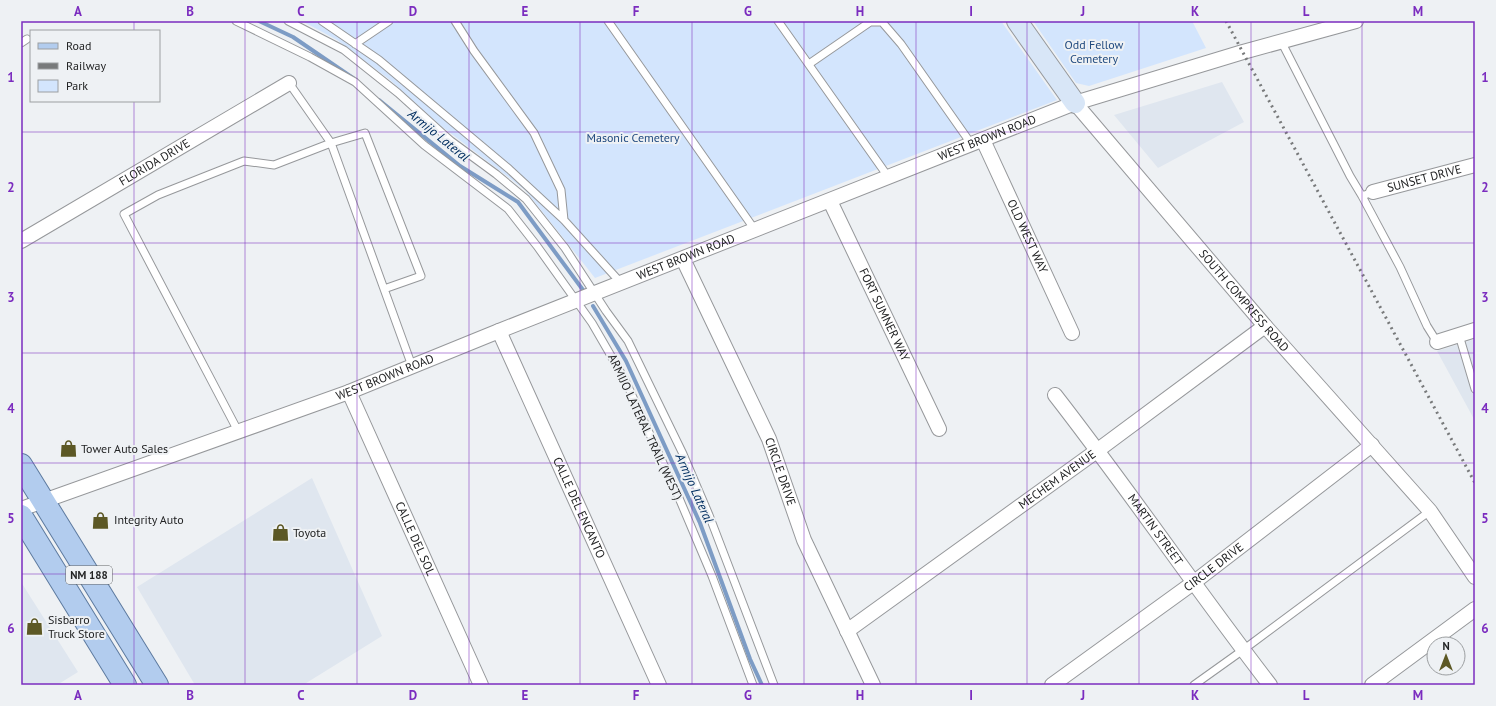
<svg xmlns="http://www.w3.org/2000/svg" width="1496" height="706" viewBox="0 0 1496 706" font-family="'PT Sans',sans-serif">
  <style>
    .built { fill: #dfe6ef }
    .green { fill: #d3e5fd }
    .lines { fill: none; stroke-linecap: round; stroke-linejoin: round }
    .stream { stroke: #7d9cc5; stroke-width: 4 }
    .lane-casing { stroke: #96989b; stroke-width: 9 }
    .street-casing { stroke: #96989b; stroke-width: 16 }
    .secondary-casing { stroke: #96989b; stroke-width: 22 }
    .primary-casing { stroke: #5e7ba0; stroke-width: 24 }
    .lane { stroke: #fff; stroke-width: 7 }
    .street { stroke: #fff; stroke-width: 14 }
    .secondary { stroke: #d8e6f7; stroke-width: 20 }
    .primary { stroke: #b2ccee; stroke-width: 22 }
    .rail { stroke: #787a7b; stroke-width: 3; stroke-dasharray: 2 4; stroke-linecap: butt }
    .grid { fill: none; stroke: #7b2cbf; stroke-width: 1; stroke-opacity: 0.55 }
    .labels { text-anchor: middle; stroke-width: 4; stroke-linejoin: round; paint-order: stroke }
    .shield { fill: #eef1f4; stroke: #5f6162; stroke-width: 1 }
    .shield-label { font-size: 11px; font-weight: bold; fill: #222324 }
    .park-label { font-size: 12px; fill: #214b80; stroke: #eef1f4 }
    .street-label { font-size: 12px; fill: #222324; stroke: #eef1f4 }
    .poi-label { font-size: 12px; fill: #222324; stroke: #eef1f4; text-anchor: start }
    .water-label { font-size: 13px; font-style: italic; fill: #012e60; stroke: #eef1f4 }
    .neatline { fill: none; stroke: #7b2cbf; stroke-width: 1.5 }
    .grid-label { font-size: 13px; text-anchor: middle; font-weight: bold; fill: #7b2cbf }
  </style>
  <rect width="100%" height="100%" fill="#eef1f4"/>
  <!-- built -->
  <path class="built" d="M1222 82 1244 122 1158 168 1114 115Z
    M1475 339V421L1437 351Z
    M312 478 382 636 303 685H195L137 587Z
    M21 582 78 672 57 685H21Z"/>
  <!-- green -->
  <path class="green" d="M302 21H1001L1057 100 595 278 525 190 441 126 390 80 337 40Z
    M1033 21H1192L1206 48 1089 86 1076 83Z"/>
  <g class="lines">
    <!-- stream -->
    <path class="stream" d="M259 21 293 37 353 78
      M379 100 460 166 518 202 583 290
      M593 306 626 361 700 523 750 659 762 685"/>
    <defs>
      <path id="lane" d="M236 21 310 57 355 82 424 145 508 209 537 246 592 323 625 380 679 498 712 576 753 685
        M288 21 344 50 398 93 451 141 496 174 526 199 565 248 606 311 628 341 683 454 709 515 774 685
        M322 21 379 60 509 169 564 220 621 283
        M455 21 474 51 534 133 561 190 564 220
        M608 21 755 230
        M778 21 889 178
        M1281 41 1350 176 1362 196
        M21 43 27 39
        M355 44 389 21
        M809 64 870 22H882L901 44 972 145
        M289 83 331 143 412 366
        M1373 192 1362 196 1400 267 1427 326 1437 342
        M1459 335 1475 389
        M238 431 124 214 158 195 244 161 274 165 331 143 365 133 421 276 384 289
        M1194 685 1243 650 1430 511"/>
      <g id="street">
        <path id="s1" d="M1075 103 1265 326 1430 511 1475 577"/>
        <path id="s2" d="M983 140 1072 333"/>
        <path id="s3" d="M1373 192 1475 165"/>
        <path id="s4" d="M830 201 939 429"/>
        <path id="s5" d="M21 241 289 83"/>
        <path id="s6" d="M683 259 769 439 804 540 873 685"/>
        <path id="s7" d="M499 331 659 685"/>
        <path d="M1437 342 1475 330"/>
        <path id="s8" d="M349 392 481 685"/>
        <path id="s9" d="M1055 395C1129 490 1196 589 1270 685"/>
        <path id="s10" d="M21 509 349 392 499 331 1075 103 1243 52 1356 21"/>
        <path id="s11" d="M847 631 1098 450 1265 326"/>
        <path id="s12" d="M1052 685 1193 583 1372 445"/>
        <path d="M1372 685 1475 609"/>
      </g>
      <path id="secondary" d="M1017 21 1075 103"/>
      <path id="primary" d="M21 465 157 685
        M21 516 125 685"/>
    </defs>
    <!-- lane casing -->
    <use href="#lane" class="lane-casing"/>
    <!-- street casing -->
    <use href="#street" class="street-casing"/>
    <!-- secondary casing -->
    <use href="#secondary" class="secondary-casing"/>
    <!-- primary casing -->
    <use href="#primary" class="primary-casing"/>
    <!-- lane -->
    <use href="#lane" class="lane"/>
    <!-- street -->
    <use href="#street" class="street"/>
    <!-- secondary -->
    <use href="#secondary" class="secondary"/>
    <!-- primary -->
    <use href="#primary" class="primary"/>
    <!-- rail -->
    <path class="rail" d="M1226 21 1475 483"/>
  </g>
  <!-- grid -->
  <path class="grid" d="M134 21V31M245 21V685M357 21V685M469 21V685M580 21V685M692 21V685M804 21V685M916 21V685M1027 21V685M1139 21V685M1251 21V685M1362 21V685M134 101V685M21 132H1475M21 243H1475M21 353H1475M21 463H1475M21 574H1475"/>
  <!-- icons -->
  <defs>
    <symbol id="shop-bare" viewBox="-9 -9 18 18"><path d="M-5-2.5h2.3a2.7 3.5 0 0 1 5.4 0H5L5.5 6h-11ZM-1.5-2.5h3a1.5 2.3 0 0 0-3 0Z" fill="#5c5825" stroke="#eef1f4" stroke-width="2.5" paint-order="stroke"/></symbol>
  </defs>
  <g fill-rule="evenodd">
    <use href="#shop-bare" x="56" y="436" width="25" height="25"/>
    <use href="#shop-bare" x="88" y="508" width="25" height="25"/>
    <use href="#shop-bare" x="268" y="520" width="25" height="25"/>
    <use href="#shop-bare" x="22" y="614" width="25" height="25"/>
  </g>
  <g class="labels">
    <!-- shield labels -->
    <rect class="shield" x="66" y="566" width="46" height="18" rx="3"/>
    <g class="shield-label">
      <text x="89" y="579">NM 188</text>
    </g>
    <!-- park labels -->
    <g class="park-label">
      <text x="1094" y="49">Odd Fellow<tspan x="1094" dy="14">Cemetery</tspan></text>
      <text x="633" y="142">Masonic Cemetery</text>
    </g>
    <!-- street labels -->
    <g class="street-label">
      <text dy="4" stroke="none"><textPath href="#s10" startOffset="1035">WEST BROWN ROAD</textPath></text>
      <text dy="4" stroke="none"><textPath href="#s5" startOffset="155">FLORIDA DRIVE</textPath></text>
      <text dy="4" stroke="none"><textPath href="#s3" startOffset="53">SUNSET DRIVE</textPath></text>
      <text dy="4" stroke="none"><textPath href="#s2" startOffset="106">OLD WEST WAY</textPath></text>
      <text dy="4" stroke="none"><textPath href="#s10" startOffset="711">WEST BROWN ROAD</textPath></text>
      <text dy="4" stroke="none"><textPath href="#s1" startOffset="260">SOUTH COMPRESS ROAD</textPath></text>
      <text dy="4" stroke="none"><textPath href="#s4" startOffset="126">FORT SUMNER WAY</textPath></text>
      <text dy="4" stroke="none"><textPath href="#s10" startOffset="387">WEST BROWN ROAD</textPath></text>
      <text transform="translate(645 427) rotate(65)" y="4">ARMIJO LATERAL TRAIL (WEST)</text>
      <text dy="4" stroke="none"><textPath href="#s6" startOffset="234">CIRCLE DRIVE</textPath></text>
      <text dy="4" stroke="none"><textPath href="#s11" startOffset="259">MECHEM AVENUE</textPath></text>
      <text dy="4" stroke="none"><textPath href="#s7" startOffset="194">CALLE DEL ENCANTO</textPath></text>
      <text dy="4" stroke="none"><textPath href="#s9" startOffset="168">MARTIN STREET</textPath></text>
      <text dy="4" stroke="none"><textPath href="#s8" startOffset="161">CALLE DEL SOL</textPath></text>
      <text dy="4" stroke="none"><textPath href="#s12" startOffset="200">CIRCLE DRIVE</textPath></text>
    </g>
    <!-- poi labels -->
    <g class="poi-label">
      <text x="81" y="453">Tower Auto Sales</text>
      <text x="114" y="524">Integrity Auto</text>
      <text x="293" y="537">Toyota</text>
      <text x="48" y="624">Sisbarro<tspan x="48" dy="14">Truck Store</tspan></text>
    </g>
    <!-- water labels -->
    <g class="water-label">
      <text transform="translate(439 135) rotate(39)" y="5">Armijo Lateral</text>
      <text transform="translate(695 488) rotate(66)" y="5">Armijo Lateral</text>
    </g>
  </g>
  <!-- border -->
  <rect width="1496" height="706" fill="none" stroke="#eef1f4" stroke-width="44"/>
  <!-- legend -->
  <rect x="30" y="30" width="130" height="72" fill="#eef1f4" stroke="#9c9fa1"/>
  <rect x="38" y="43" width="20" height="6" fill="#b2ccee" stroke="#9c9fa1"/>
  <text x="66" y="50" font-size="12" fill="#222324">Road</text>
  <rect x="38" y="63" width="20" height="6" fill="#787a7b" stroke="#9c9fa1"/>
  <text x="66" y="70" font-size="12" fill="#222324">Railway</text>
  <rect x="38" y="80" width="20" height="12" fill="#d3e5fd" stroke="#9c9fa1"/>
  <text x="66" y="90" font-size="12" fill="#222324">Park</text>
  <!-- north arrow -->
  <g transform="translate(1446 656)"><circle r="19" fill="#eef1f4" stroke="#9c9fa1"/>
  <path d="M0-3L7 15L0 10L-7 15Z" fill="#5c5825"/>
  <text y="-6" font-size="11" font-weight="bold" text-anchor="middle" fill="#222324">N</text>
  </g>
  <rect x="22" y="22" width="1452" height="662" class="neatline"/>
  <g class="grid-label">
    <text x="78" y="16">A</text>
    <text x="190" y="16">B</text>
    <text x="301" y="16">C</text>
    <text x="413" y="16">D</text>
    <text x="525" y="16">E</text>
    <text x="636" y="16">F</text>
    <text x="748" y="16">G</text>
    <text x="860" y="16">H</text>
    <text x="971" y="16">I</text>
    <text x="1083" y="16">J</text>
    <text x="1195" y="16">K</text>
    <text x="1306" y="16">L</text>
    <text x="1418" y="16">M</text>
    <text x="11" y="82">1</text>
    <text x="1485" y="82">1</text>
    <text x="11" y="192">2</text>
    <text x="1485" y="192">2</text>
    <text x="11" y="302">3</text>
    <text x="1485" y="302">3</text>
    <text x="11" y="413">4</text>
    <text x="1485" y="413">4</text>
    <text x="11" y="523">5</text>
    <text x="1485" y="523">5</text>
    <text x="11" y="633">6</text>
    <text x="1485" y="633">6</text>
    <text x="78" y="700">A</text>
    <text x="190" y="700">B</text>
    <text x="301" y="700">C</text>
    <text x="413" y="700">D</text>
    <text x="525" y="700">E</text>
    <text x="636" y="700">F</text>
    <text x="748" y="700">G</text>
    <text x="860" y="700">H</text>
    <text x="971" y="700">I</text>
    <text x="1083" y="700">J</text>
    <text x="1195" y="700">K</text>
    <text x="1306" y="700">L</text>
    <text x="1418" y="700">M</text>
  </g>
</svg>
